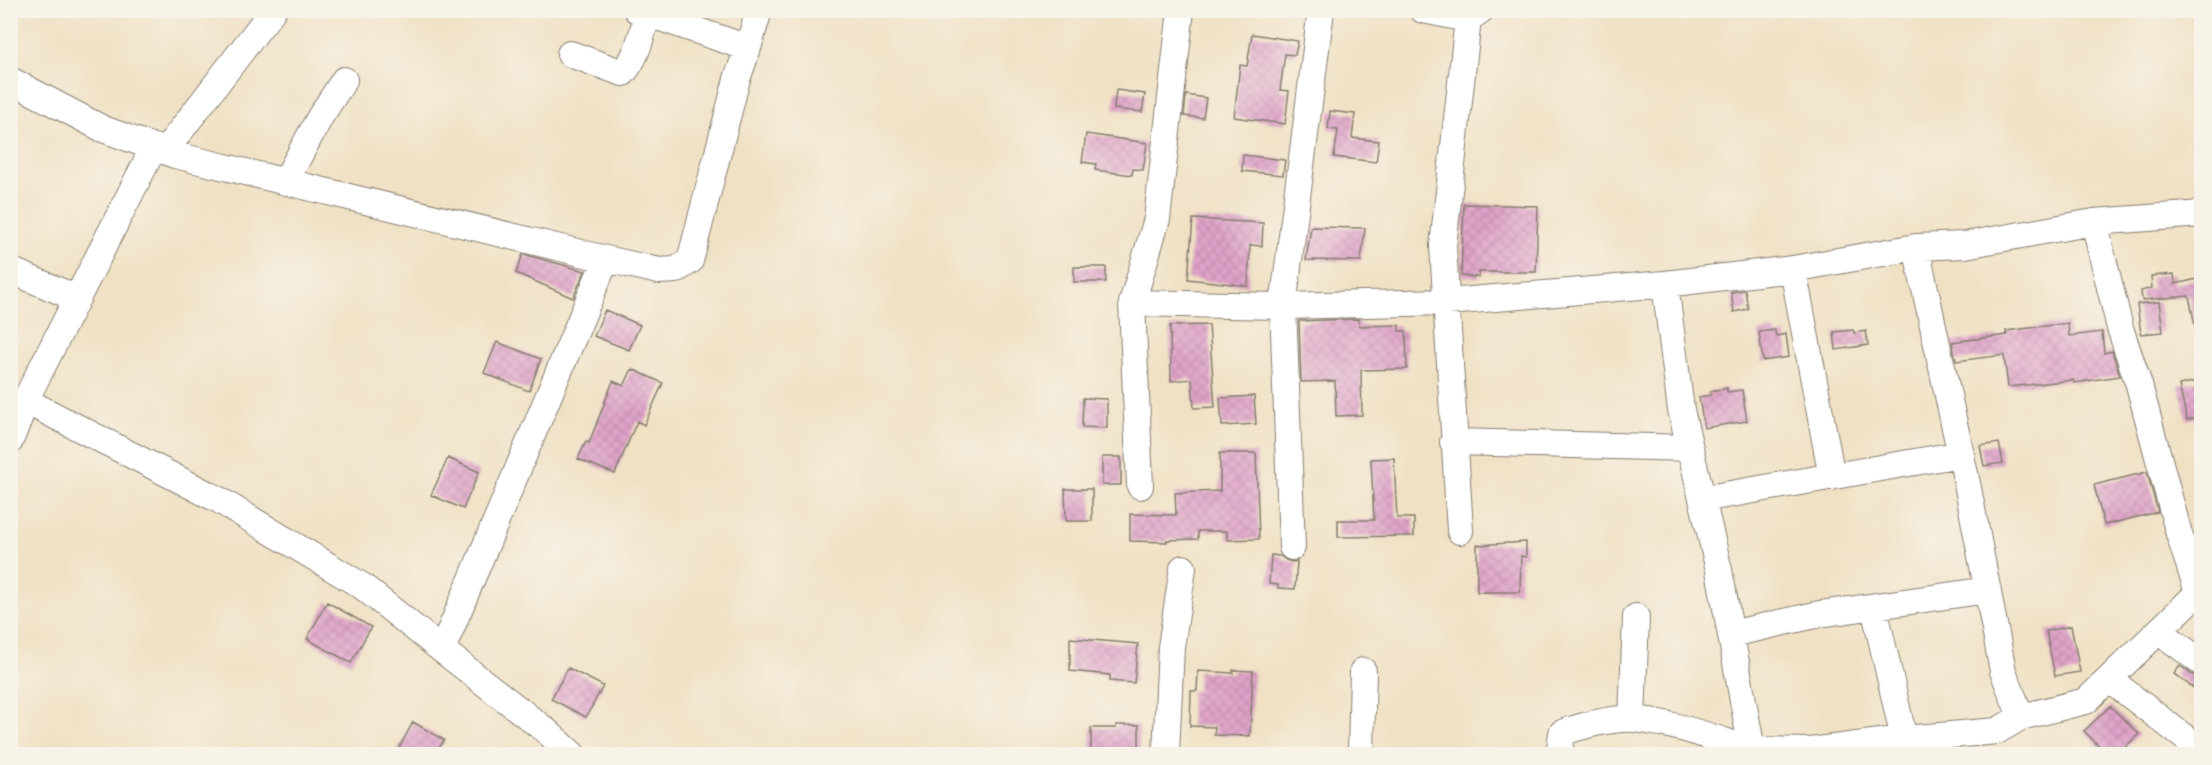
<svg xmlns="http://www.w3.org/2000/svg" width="2212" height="765" viewBox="0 0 2212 765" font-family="Mynerve,sans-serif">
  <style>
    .building { fill: url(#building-cross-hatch) }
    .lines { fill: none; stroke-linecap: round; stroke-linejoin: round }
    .minor-casing { stroke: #867e70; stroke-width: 28 }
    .minor { stroke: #fff; stroke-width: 26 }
  </style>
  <defs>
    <pattern id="building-cross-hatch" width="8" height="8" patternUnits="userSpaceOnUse" patternTransform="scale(1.5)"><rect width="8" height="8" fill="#e0a3c9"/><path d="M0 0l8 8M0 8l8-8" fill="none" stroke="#c08cac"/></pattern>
  </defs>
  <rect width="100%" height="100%" fill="#f7f3e8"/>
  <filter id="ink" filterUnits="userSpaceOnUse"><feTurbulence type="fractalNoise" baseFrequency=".0167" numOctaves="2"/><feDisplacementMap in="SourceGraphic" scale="12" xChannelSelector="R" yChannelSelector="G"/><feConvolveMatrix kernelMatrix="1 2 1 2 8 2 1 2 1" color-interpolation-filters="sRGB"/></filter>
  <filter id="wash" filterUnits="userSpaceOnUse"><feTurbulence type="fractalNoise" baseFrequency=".008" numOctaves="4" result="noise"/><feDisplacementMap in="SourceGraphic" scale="24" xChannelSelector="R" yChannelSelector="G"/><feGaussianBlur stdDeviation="1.35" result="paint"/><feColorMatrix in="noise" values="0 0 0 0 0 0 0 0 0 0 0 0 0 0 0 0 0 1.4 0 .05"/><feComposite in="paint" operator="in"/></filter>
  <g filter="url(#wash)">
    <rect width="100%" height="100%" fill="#f0e1c4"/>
    <g id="blocks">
      <!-- building -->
      <path class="building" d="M1252 34 1298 41 1295 55 1285 54 1280 90 1289 91 1285 124 1234 117 1240 65 1247 66Z
        M1116 90 1145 94 1142 112 1114 109Z
        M1186 95 1206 98 1203 118 1184 116Z
        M1330 111 1355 114 1352 138 1379 141 1376 162 1334 157 1338 130 1328 129Z
        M1086 134 1147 143 1143 170 1133 169 1132 175 1095 170 1096 164 1082 162Z
        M1243 155 1285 160 1283 175 1242 171Z
        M1464 204 1538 206 1536 272H1479V277L1461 276Z
        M1193 219 1263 223 1262 246 1250 245 1248 286 1188 279Z
        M1311 227 1365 228 1361 261 1306 260Z
        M523 254 585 271 573 298 516 273Z
        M1074 267H1106V282H1074Z
        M2174 274 2175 284 2202 278V325L2195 326 2189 296 2142 300 2141 291 2152 288 2151 276Z
        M1745 290 1748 309 1734 312 1731 292Z
        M2159 302 2163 332 2141 334 2137 304Z
        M605 310 640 325 629 350 594 336Z
        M1358 319 1359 326 1399 325V331H1406L1407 369 1361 370 1362 415 1336 416 1335 381 1301 382 1299 321Z
        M2068 323 2069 336 2102 332 2104 353 2112 351 2120 376 2074 383 2073 380 2008 387 2004 355 1956 361 1952 342 2007 335 2006 331Z
        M1209 325 1215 407 1194 408 1192 379 1171 381 1170 326Z
        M1775 330 1776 336 1786 334 1789 357 1763 361 1759 332Z
        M1853 330 1854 333 1866 331 1868 345 1836 350 1834 332Z
        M497 342 541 359 529 391 484 373Z
        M632 369 663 383 644 425 637 421 615 474 578 459 586 441 589 443 613 381 624 386Z
        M2202 380V416L2187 420 2179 385Z
        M1727 388V392L1742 390 1747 421 1704 428 1699 397 1711 395 1710 391Z
        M1254 396 1256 424 1222 426 1220 398Z
        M1083 398 1107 399V428L1082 427Z
        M1999 443 2003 463 1984 466 1980 446Z
        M1220 453H1256L1259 539 1227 540V531H1198V539L1167 540V542L1130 541V514L1176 515 1175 493 1220 491Z
        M1102 457H1121V485H1102Z
        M448 458 479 472 463 509 431 495Z
        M1394 458 1397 518H1414V536L1338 537V520H1374L1371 459Z
        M2147 472 2158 512 2104 525 2094 485Z
        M1065 489H1092V521H1066Z
        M1526 542V557L1521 556 1520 592H1477V545Z
        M1271 555 1280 556 1286 560 1292 562 1297 561 1295 589 1278 588V585L1269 584Z
        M327 602 371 627 351 663 307 639Z
        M2071 626 2080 672 2055 676 2046 631Z
        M1070 638 1138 644 1134 683 1110 681V675L1070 671Z
        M2180 666 2193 675 2202 678V694L2174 674Z
        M568 668 603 686 586 717 551 699Z
        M1233 670 1253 671 1250 736 1214 735 1215 727 1190 726 1191 691H1197L1198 671 1233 673Z
        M2110 706 2139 734 2118 754H2107L2084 731Z
        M413 722 444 740 435 754H406L398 750Z
        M1116 725H1139V754H1091V728H1116Z"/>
    </g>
  </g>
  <g filter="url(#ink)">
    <use href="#blocks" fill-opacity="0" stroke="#867e70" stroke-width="1.5"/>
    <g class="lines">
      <defs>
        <path id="minor" d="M637 10 748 48
          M1423 10 1468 19 1481 10
          M570 54 623 73C637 58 642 34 647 15
          M10 80 103 129 175 155 606 259 659 271 676 270 690 261 737 79 748 48 759 10
          M165 151 273 10
          M285 182 320 117 344 80
          M2094 222 2120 328 2139 385 2179 534 2198 592
          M1916 247 1968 488 2003 671 2021 717
          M1793 269 1832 477
          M10 270 76 298
          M1132 303 1283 306 1447 302 1665 284 1793 269 1916 247 1965 245 2094 222 2202 214
          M26 401 219 500 362 586 442 650
          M10 441 29 393 154 147
          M1453 442 1690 448
          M1140 486 1132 303 1157 219 1181 10
          M1702 499 1961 454
          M1460 531 1443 246 1468 19
          M1292 547 1283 306 1321 10
          M1874 607 1904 739 1997 731 2021 717 2086 701 2202 589
          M2159 631 2202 663
          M1731 634 1820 614 1988 590
          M2109 679 2202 751
          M1632 719 1636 617
          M572 754 545 730 442 650 606 259
          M1166 754 1171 647 1183 568
          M1361 754 1363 671
          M1559 754 1562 733C1580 726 1615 717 1634 719 1675 723 1713 738 1752 750L1719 570 1681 410 1665 284
          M1737 754 1752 750 1810 751 1904 739 1915 752"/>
      </defs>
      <!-- minor casing -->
      <use href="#minor" class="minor-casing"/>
      <!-- minor -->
      <use href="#minor" class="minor"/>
    </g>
  </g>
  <!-- margin -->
  <rect width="2212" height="765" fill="none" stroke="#f7f3e8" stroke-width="36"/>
</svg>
